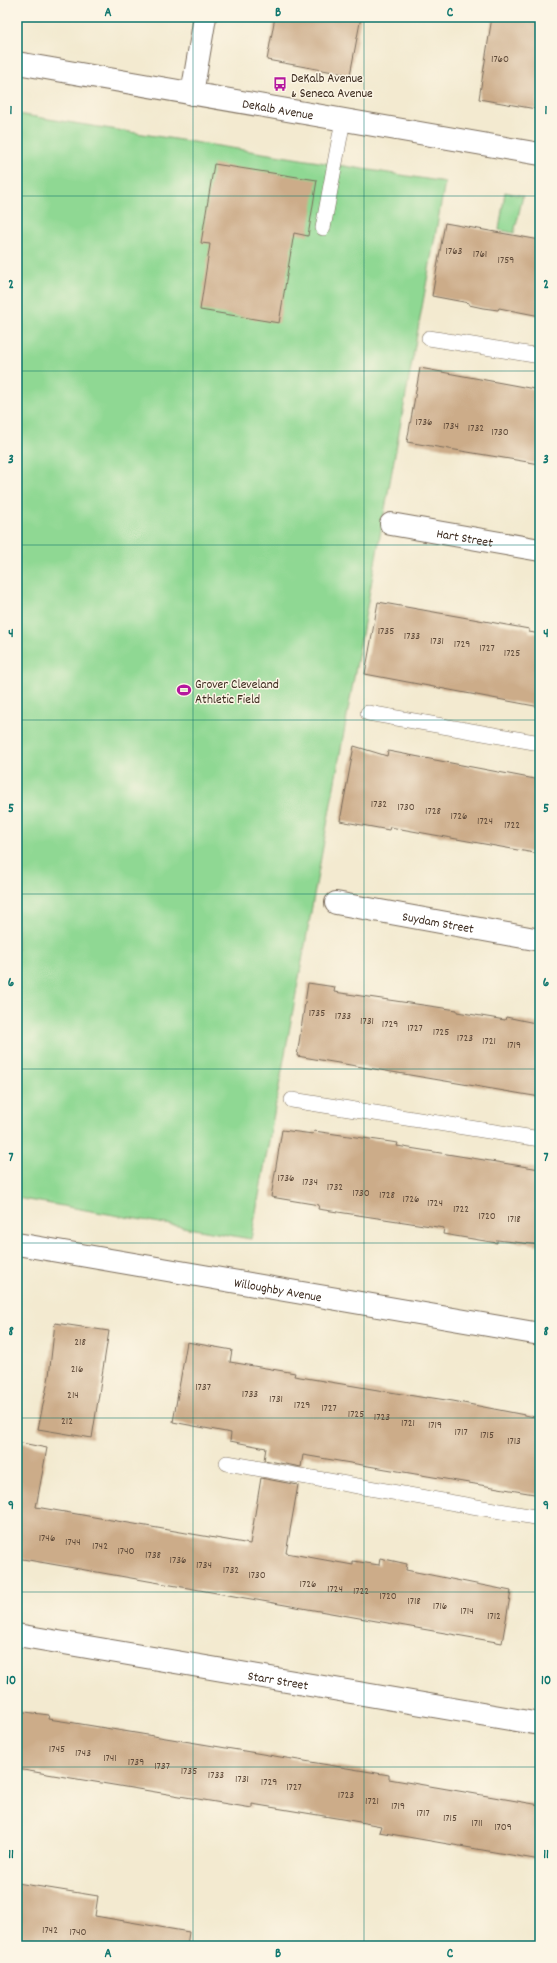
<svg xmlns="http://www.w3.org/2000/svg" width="557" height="1963" viewBox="0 0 557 1963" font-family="Dekko,sans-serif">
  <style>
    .green { fill: #8fd893; stroke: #658158 }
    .building { fill: #ccac89 }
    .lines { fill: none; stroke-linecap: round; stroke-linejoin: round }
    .lane-casing { stroke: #7b6d5c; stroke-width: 16 }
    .street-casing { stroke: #7b6d5c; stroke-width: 24 }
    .lane { stroke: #fff; stroke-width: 15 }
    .street { stroke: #fff; stroke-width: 22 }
    .grid { fill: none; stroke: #0f766e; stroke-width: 1; stroke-opacity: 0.55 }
    .labels { text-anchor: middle; stroke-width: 3; stroke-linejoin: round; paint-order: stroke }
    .number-label { font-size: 11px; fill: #5f4a39 }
    .poi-label { font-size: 13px; fill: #3b2a1e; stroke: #fcf5e5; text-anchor: start }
    .street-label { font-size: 13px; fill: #3b2a1e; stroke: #fcf5e5 }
    .neatline { fill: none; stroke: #0f766e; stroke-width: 1.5 }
    .grid-label { font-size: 13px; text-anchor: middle; font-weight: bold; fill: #0f766e }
  </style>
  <rect width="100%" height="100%" fill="#fcf5e5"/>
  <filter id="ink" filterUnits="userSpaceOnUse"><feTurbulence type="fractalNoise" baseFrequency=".025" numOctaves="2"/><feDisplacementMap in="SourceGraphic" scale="8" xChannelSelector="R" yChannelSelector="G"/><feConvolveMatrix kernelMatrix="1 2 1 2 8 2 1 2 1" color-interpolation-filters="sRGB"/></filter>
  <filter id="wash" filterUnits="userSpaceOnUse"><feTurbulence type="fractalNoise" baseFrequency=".012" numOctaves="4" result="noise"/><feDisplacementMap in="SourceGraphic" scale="16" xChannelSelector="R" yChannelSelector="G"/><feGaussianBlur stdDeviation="0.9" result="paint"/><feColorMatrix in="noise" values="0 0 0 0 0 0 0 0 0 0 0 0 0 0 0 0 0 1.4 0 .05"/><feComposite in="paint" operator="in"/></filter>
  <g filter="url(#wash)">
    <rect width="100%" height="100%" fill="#f3ead0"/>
    <!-- green -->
    <path class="green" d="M17 114 445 182 251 1239 17 1198Z
      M505 192 523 196 514 233 499 230Z"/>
    <g id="blocks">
      <!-- building -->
      <path class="building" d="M275 17H361L350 75 267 60Z
        M492 17H540V86L536 109 479 99Z
        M214 164 317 180 308 236 294 233 279 323 200 310 210 244 201 243Z
        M445 223 540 240V316L499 308 498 310 483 308 469 305V303L432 296Z
        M420 368 540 390V464L407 442Z
        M378 602 529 629V632L540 634V707L365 674Z
        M354 746 387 756 388 751 540 780V854L390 827 389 830 340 821Z
        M308 983 335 987 334 992 457 1010V1012L505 1020 506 1017 540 1024V1097L297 1056Z
        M282 1130 313 1134 314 1131 398 1143 397 1146 540 1169V1245L497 1240V1243L443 1234 444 1228 318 1209 319 1205 271 1197Z
        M55 1323 109 1331 92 1438 38 1429 49 1376Z
        M187 1342 232 1350 230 1362 295 1373 294 1376 426 1398V1397L453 1401 540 1418V1495L303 1455 301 1467 264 1460 266 1448 230 1441 231 1433 173 1422Z
        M17 1442 47 1448 36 1507 250 1544 261 1478 298 1485 286 1553 353 1565V1561L379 1565 380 1558 407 1564 406 1570 511 1591 502 1643 17 1558Z
        M17 1711 49 1715 48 1719 75 1723 389 1775V1779L540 1805V1860L379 1832 381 1826 354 1821 252 1804V1808L17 1769Z
        M17 1883 98 1896 95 1916 189 1932 187 1946H17Z"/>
    </g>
  </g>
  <g filter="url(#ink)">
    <use href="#blocks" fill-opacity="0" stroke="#7b6d5c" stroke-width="1"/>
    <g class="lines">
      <defs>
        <path id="lane" d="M323 228 343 120
          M429 338 540 356
          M368 713 540 743
          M292 1100 540 1139
          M227 1463 540 1518"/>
        <g id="street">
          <path id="s1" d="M17 63 540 154"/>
          <path d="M192 94 205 17"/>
          <path id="s2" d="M391 524 540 550"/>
          <path id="s3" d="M336 903 540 940"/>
          <path id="s4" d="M17 1244 540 1334"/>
          <path id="s5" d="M17 1635 540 1724"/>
        </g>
      </defs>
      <!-- lane casing -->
      <use href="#lane" class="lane-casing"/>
      <!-- street casing -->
      <use href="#street" class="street-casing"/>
      <!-- lane -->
      <use href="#lane" class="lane"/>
      <!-- street -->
      <use href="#street" class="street"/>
    </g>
  </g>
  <!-- grid -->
  <path class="grid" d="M193 17V1946M364 17V1946M17 196H540M17 371H540M17 545H540M17 720H540M17 894H540M17 1069H540M17 1243H540M17 1418H540M17 1592H540M17 1767H540"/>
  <!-- icons -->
  <defs>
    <symbol id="bus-bare" viewBox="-9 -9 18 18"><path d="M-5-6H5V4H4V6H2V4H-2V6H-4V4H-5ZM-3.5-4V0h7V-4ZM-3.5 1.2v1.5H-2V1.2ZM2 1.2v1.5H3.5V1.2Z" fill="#b5179e" stroke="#fcf5e5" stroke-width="2.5" paint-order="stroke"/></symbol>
    <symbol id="stadium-bare" viewBox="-9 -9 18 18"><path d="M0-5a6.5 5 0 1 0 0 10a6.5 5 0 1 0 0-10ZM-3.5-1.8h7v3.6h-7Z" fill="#b5179e" stroke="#fcf5e5" stroke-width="2.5" paint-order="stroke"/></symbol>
  </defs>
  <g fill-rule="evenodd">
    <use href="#bus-bare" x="270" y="74" width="20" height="20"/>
    <use href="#stadium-bare" x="174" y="680" width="20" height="20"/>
  </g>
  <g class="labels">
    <!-- number labels -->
    <g class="number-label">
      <text x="500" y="62">1760</text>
      <text x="454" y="254">1763</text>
      <text x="480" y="257">1761</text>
      <text x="506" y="263">1759</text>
      <text x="424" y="425">1736</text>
      <text x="451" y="429">1734</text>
      <text x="476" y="431">1732</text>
      <text x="500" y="435">1730</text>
      <text x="386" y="634">1735</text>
      <text x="412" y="639">1733</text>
      <text x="437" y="644">1731</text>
      <text x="462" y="647">1729</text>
      <text x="487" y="651">1727</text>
      <text x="512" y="656">1725</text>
      <text x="379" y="807">1732</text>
      <text x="406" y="810">1730</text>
      <text x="433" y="814">1728</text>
      <text x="459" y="819">1726</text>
      <text x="485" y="824">1724</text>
      <text x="512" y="828">1722</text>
      <text x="317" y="1016">1735</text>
      <text x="343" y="1019">1733</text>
      <text x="367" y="1024">1731</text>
      <text x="390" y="1027">1729</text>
      <text x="415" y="1031">1727</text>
      <text x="441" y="1035">1725</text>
      <text x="465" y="1041">1723</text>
      <text x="489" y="1044">1721</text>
      <text x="514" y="1048">1719</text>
      <text x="286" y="1181">1736</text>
      <text x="310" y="1185">1734</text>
      <text x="335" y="1190">1732</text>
      <text x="361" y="1196">1730</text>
      <text x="387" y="1198">1728</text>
      <text x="411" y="1202">1726</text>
      <text x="435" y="1206">1724</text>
      <text x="461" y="1212">1722</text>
      <text x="487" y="1219">1720</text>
      <text x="514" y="1222">1718</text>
      <text x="80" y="1345">218</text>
      <text x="77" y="1372">216</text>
      <text x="203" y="1390">1737</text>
      <text x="250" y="1397">1733</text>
      <text x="73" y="1398">214</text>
      <text x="276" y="1402">1731</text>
      <text x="302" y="1408">1729</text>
      <text x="329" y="1411">1727</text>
      <text x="356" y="1417">1725</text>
      <text x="382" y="1420">1723</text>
      <text x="67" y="1424">212</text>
      <text x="408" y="1426">1721</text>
      <text x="435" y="1428">1719</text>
      <text x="461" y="1435">1717</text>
      <text x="487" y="1438">1715</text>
      <text x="514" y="1444">1713</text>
      <text x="47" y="1541">1746</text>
      <text x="73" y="1545">1744</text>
      <text x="100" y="1549">1742</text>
      <text x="126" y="1554">1740</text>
      <text x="153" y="1558">1738</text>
      <text x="178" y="1563">1736</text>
      <text x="204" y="1568">1734</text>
      <text x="231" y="1573">1732</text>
      <text x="257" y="1578">1730</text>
      <text x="308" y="1587">1726</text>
      <text x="335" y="1592">1724</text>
      <text x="361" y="1594">1722</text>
      <text x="388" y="1599">1720</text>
      <text x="414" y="1604">1718</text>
      <text x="440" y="1609">1716</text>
      <text x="467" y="1614">1714</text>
      <text x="494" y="1619">1712</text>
      <text x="57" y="1752">1745</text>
      <text x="83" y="1756">1743</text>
      <text x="110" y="1761">1741</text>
      <text x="136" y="1765">1739</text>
      <text x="162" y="1769">1737</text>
      <text x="189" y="1774">1735</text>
      <text x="216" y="1778">1733</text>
      <text x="242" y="1782">1731</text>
      <text x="269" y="1785">1729</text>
      <text x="294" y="1790">1727</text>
      <text x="346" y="1798">1723</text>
      <text x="372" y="1804">1721</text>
      <text x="398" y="1809">1719</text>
      <text x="423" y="1816">1717</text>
      <text x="450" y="1821">1715</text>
      <text x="477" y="1826">1711</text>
      <text x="503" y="1830">1709</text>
      <text x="50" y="1933">1742</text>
      <text x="78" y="1935">1740</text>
    </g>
    <!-- poi labels -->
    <g class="poi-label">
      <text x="291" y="82">DeKalb Avenue<tspan x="291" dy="15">&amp; Seneca Avenue</tspan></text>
      <text x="195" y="688">Grover Cleveland<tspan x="195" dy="15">Athletic Field</tspan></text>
    </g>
    <!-- street labels -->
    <g class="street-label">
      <text dy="5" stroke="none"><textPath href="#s1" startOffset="265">DeKalb Avenue</textPath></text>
      <text dy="5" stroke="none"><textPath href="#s2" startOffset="75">Hart Street</textPath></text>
      <text dy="5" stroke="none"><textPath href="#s3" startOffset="104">Suydam Street</textPath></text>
      <text dy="5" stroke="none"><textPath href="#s4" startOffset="265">Willoughby Avenue</textPath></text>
      <text dy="5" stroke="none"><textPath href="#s5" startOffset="265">Starr Street</textPath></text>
    </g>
  </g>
  <!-- margin -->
  <rect width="557" height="1963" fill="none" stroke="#fcf5e5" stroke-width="44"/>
  <rect x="22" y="22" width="513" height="1919" class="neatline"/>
  <g class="grid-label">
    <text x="108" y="16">A</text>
    <text x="278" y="16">B</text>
    <text x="450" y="16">C</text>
    <text x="11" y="114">1</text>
    <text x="546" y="114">1</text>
    <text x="11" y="288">2</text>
    <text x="546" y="288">2</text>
    <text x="11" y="463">3</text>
    <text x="546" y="463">3</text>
    <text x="11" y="637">4</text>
    <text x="546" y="637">4</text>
    <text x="11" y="812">5</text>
    <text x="546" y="812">5</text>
    <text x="11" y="986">6</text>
    <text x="546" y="986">6</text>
    <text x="11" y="1161">7</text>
    <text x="546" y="1161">7</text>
    <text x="11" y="1335">8</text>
    <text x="546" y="1335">8</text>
    <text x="11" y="1509">9</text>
    <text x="546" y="1509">9</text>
    <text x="11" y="1684">10</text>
    <text x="546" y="1684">10</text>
    <text x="11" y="1858">11</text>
    <text x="546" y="1858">11</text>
    <text x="108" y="1957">A</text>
    <text x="278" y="1957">B</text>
    <text x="450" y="1957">C</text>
  </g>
</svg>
